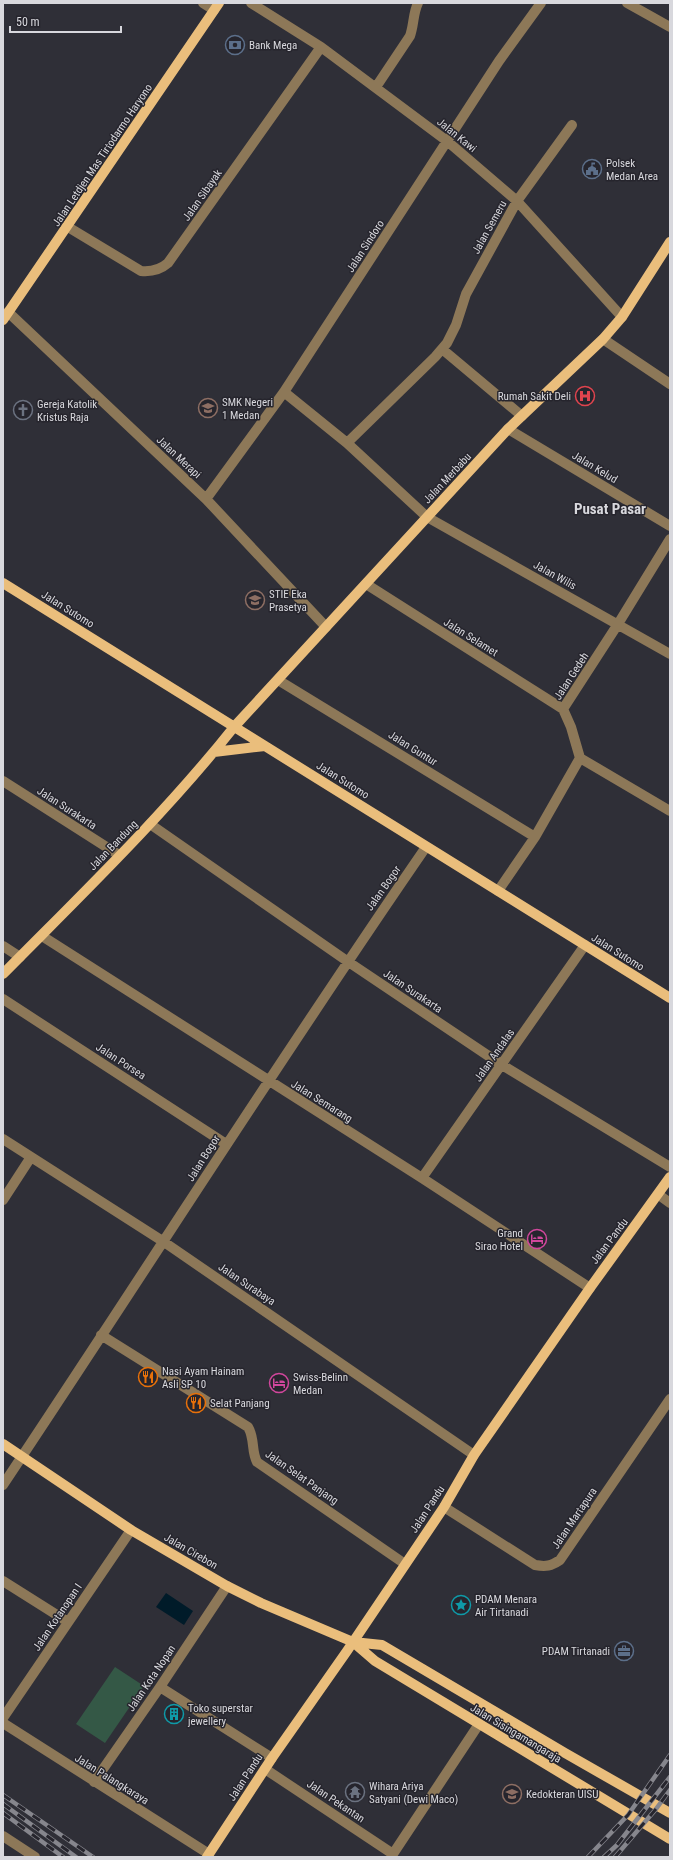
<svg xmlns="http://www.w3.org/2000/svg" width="673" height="1860" viewBox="0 0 673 1860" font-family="'Roboto Condensed',sans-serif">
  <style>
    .green { fill: #345846 }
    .water { fill: #001b29 }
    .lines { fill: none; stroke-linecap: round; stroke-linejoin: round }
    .minor { stroke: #8d7858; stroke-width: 10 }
    .major { stroke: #eabe7c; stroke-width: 10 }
    .rail-casing { stroke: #86868d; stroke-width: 4.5 }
    .rail { stroke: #26252d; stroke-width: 3; stroke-dasharray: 9; stroke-linecap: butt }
    .labels { text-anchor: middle; stroke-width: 3; stroke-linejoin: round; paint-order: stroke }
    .poi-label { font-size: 11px; fill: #d8d8dd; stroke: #26252d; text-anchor: start }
    .street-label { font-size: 11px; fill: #d8d8dd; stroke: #26252d }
    .district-label { font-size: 15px; font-weight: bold; fill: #d8d8dd; stroke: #26252d }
  </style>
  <rect width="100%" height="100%" fill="#2f2f37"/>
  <!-- green -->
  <path class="green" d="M115 1667 144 1686 105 1743 76 1724Z"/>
  <!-- water -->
  <path class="water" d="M166 1593 193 1611 184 1625 156 1607Z"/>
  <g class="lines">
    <!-- minor -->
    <path class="minor" d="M203 3 214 10
      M251 3 321 47 447 141 517 201 622 317
      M627 3 670 27
      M376 87 410 36C414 25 413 13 418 3
      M68 227 141 271C152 272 160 270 168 263L321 47
      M8 312 206 499 326 627
      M603 339 670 384
      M442 349 522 416
      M284 392 347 443 427 517 670 654
      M508 429 670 526
      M347 443 435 357 447 343 456 325 466 294 517 201 572 125
      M206 499 284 392 499 61 541 3
      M366 584 563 709
      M278 680 535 837
      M563 709 618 624 670 539
      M580 758 670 811
      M3 781 119 855
      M150 824 347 961 502 1065 670 1167
      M498 891 535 837 580 758 571 727 563 709
      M42 936 422 1178 590 1288
      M3 946 20 957
      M3 999 226 1144
      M3 1139 164 1242 474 1455
      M422 1178 585 945
      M659 1195 670 1203
      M3 1200 31 1157
      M101 1335 248 1427C255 1438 251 1451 257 1462L405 1564
      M3 1485C145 1272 281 1057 426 847
      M444 1507 535 1565C546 1567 551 1566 560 1560L670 1399
      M3 1581 68 1622
      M160 1687 272 1758
      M3 1718 131 1530
      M3 1723 209 1854
      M265 1769 393 1854
      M94 1782 160 1687 227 1586
      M3 1836 35 1857
      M391 1857 479 1724"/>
    <!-- major -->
    <path class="major" d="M3 320 219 3
      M3 583 670 998
      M214 752 265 746
      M3 974C82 894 164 815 234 727L508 429 603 339 622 317 670 242
      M3 1444 131 1530 227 1586 261 1603 353 1642 382 1645 565 1753 670 1813
      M353 1642 375 1661 670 1839
      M207 1857 272 1758 347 1651 444 1507 474 1455 590 1288 670 1177"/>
    <defs>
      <path id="rail" d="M3 1795 93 1857
        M3 1804 76 1857
        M3 1813 63 1857
        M588 1857 628 1815 670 1755
        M604 1857 617 1845 670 1777
        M615 1857 656 1809 670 1790"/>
    </defs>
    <!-- rail casing -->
    <use href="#rail" class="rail-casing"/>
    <!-- rail -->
    <use href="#rail" class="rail"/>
  </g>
  <!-- icons -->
  <defs>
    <symbol id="bank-ring" viewBox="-11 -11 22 22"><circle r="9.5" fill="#26252d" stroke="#5c6f8a" stroke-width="1.5"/><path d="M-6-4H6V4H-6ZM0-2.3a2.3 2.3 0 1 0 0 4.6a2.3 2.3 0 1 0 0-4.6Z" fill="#5c6f8a"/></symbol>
    <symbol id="civic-ring" viewBox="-11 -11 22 22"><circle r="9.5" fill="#26252d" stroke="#5c6f8a" stroke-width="1.5"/><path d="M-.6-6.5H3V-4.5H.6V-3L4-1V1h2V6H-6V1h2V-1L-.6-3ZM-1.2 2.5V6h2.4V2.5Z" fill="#5c6f8a"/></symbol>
    <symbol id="hospital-ring" viewBox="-11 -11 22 22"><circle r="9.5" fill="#26252d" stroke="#e0444e" stroke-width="1.5"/><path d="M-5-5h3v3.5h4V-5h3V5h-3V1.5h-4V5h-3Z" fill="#e0444e"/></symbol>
    <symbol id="school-ring" viewBox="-11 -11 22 22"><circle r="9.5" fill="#26252d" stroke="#8d6e63" stroke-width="1.5"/><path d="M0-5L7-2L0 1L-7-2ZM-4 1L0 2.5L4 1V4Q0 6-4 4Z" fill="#8d6e63"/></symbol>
    <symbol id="church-ring" viewBox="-11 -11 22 22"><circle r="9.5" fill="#26252d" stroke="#6b7280" stroke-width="1.5"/><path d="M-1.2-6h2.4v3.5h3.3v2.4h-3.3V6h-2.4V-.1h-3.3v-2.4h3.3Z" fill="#6b7280"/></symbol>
    <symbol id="university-ring" viewBox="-11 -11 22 22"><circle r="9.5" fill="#26252d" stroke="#8d6e63" stroke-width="1.5"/><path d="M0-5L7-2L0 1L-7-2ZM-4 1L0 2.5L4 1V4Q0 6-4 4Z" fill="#8d6e63"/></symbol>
    <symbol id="hotel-ring" viewBox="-11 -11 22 22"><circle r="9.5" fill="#26252d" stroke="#d1479c" stroke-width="1.5"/><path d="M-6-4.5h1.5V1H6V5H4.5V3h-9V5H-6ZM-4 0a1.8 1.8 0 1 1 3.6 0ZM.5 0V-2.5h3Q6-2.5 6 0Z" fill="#d1479c"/></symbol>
    <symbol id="restaurant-ring" viewBox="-11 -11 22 22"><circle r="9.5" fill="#26252d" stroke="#e8710a" stroke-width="1.5"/><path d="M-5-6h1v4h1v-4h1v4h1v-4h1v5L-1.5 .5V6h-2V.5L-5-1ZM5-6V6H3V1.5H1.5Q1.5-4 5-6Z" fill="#e8710a"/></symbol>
    <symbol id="sight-ring" viewBox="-11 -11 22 22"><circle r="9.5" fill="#26252d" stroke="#0f9aa8" stroke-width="1.5"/><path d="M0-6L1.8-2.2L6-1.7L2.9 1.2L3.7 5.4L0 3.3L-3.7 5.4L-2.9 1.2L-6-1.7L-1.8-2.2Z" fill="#0f9aa8"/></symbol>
    <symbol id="office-ring" viewBox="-11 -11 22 22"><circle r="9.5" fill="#26252d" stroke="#5c6f8a" stroke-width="1.5"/><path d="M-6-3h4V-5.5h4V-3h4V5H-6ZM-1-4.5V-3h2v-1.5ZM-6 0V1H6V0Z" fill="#5c6f8a"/></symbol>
    <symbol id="building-ring" viewBox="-11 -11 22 22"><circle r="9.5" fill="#26252d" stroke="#0f9aa8" stroke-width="1.5"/><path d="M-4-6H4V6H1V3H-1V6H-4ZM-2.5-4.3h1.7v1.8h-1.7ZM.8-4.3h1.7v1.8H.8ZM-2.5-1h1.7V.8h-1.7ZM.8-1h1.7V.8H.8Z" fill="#0f9aa8"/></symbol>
    <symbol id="temple-ring" viewBox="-11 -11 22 22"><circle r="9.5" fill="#26252d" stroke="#6b7280" stroke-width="1.5"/><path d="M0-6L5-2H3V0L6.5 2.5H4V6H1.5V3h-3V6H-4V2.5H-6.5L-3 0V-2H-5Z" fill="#6b7280"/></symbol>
  </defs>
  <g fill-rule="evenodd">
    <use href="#bank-ring" x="224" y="34" width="22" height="22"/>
    <use href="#civic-ring" x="581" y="158" width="22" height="22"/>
    <use href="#hospital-ring" x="574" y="385" width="22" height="22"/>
    <use href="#school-ring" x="197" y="397" width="22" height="22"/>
    <use href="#church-ring" x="12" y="399" width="22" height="22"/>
    <use href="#university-ring" x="244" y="589" width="22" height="22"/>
    <use href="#hotel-ring" x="526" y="1228" width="22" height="22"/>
    <use href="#restaurant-ring" x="137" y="1366" width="22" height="22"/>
    <use href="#hotel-ring" x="268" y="1372" width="22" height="22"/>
    <use href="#restaurant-ring" x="185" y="1392" width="22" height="22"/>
    <use href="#sight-ring" x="450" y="1594" width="22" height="22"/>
    <use href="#office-ring" x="613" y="1640" width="22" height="22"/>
    <use href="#building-ring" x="163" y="1703" width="22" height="22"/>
    <use href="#temple-ring" x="344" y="1781" width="22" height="22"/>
    <use href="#university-ring" x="501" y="1783" width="22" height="22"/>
  </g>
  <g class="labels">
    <!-- poi labels -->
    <g class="poi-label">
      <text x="249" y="49">Bank Mega</text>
      <text x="606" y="167">Polsek<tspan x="606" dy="13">Medan Area</tspan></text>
      <text x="571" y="400" text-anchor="end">Rumah Sakit Deli</text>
      <text x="222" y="406">SMK Negeri<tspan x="222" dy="13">1 Medan</tspan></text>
      <text x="37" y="408">Gereja Katolik<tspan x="37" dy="13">Kristus Raja</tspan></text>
      <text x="269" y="598">STIE Eka<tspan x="269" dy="13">Prasetya</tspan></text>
      <text x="523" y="1237" text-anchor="end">Grand<tspan x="523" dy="13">Sirao Hotel</tspan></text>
      <text x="162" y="1375">Nasi Ayam Hainam<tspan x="162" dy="13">Asli SP 10</tspan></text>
      <text x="293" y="1381">Swiss-Belinn<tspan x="293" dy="13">Medan</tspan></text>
      <text x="210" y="1407">Selat Panjang</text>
      <text x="475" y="1603">PDAM Menara<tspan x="475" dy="13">Air Tirtanadi</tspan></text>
      <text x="610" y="1655" text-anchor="end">PDAM Tirtanadi</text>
      <text x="188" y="1712">Toko superstar<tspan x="188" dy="13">jewellery</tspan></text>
      <text x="369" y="1790">Wihara Ariya<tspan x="369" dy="13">Satyani (Dewi Maco)</tspan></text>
      <text x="526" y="1798">Kedokteran UISU</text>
    </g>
    <!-- street labels -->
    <g class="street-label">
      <text transform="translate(457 135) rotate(39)" y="4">Jalan Kawi</text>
      <text transform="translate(102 155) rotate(-56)" y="4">Jalan Letdjen Mas Tirtodarmo Haryono</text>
      <text transform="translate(202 195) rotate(-55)" y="4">Jalan Sibayak</text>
      <text transform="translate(489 227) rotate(-61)" y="4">Jalan Semeru</text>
      <text transform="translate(365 246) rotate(-57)" y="4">Jalan Sindoro</text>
      <text transform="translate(179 457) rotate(43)" y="4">Jalan Merapi</text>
      <text transform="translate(595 467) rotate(31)" y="4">Jalan Kelud</text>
      <text transform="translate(447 478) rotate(-47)" y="4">Jalan Merbabu</text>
      <text transform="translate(555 575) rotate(29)" y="4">Jalan Wilis</text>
      <text transform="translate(68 609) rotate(32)" y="4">Jalan Sutomo</text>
      <text transform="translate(471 637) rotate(32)" y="4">Jalan Selamet</text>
      <text transform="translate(571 676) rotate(-57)" y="4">Jalan Gedeh</text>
      <text transform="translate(413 748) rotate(32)" y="4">Jalan Guntur</text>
      <text transform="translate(343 780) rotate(32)" y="4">Jalan Sutomo</text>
      <text transform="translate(67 808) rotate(33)" y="4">Jalan Surakarta</text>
      <text transform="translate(113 845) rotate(-46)" y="4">Jalan Bandung</text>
      <text transform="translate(383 888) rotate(-55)" y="4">Jalan Bogor</text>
      <text transform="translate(618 952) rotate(32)" y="4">Jalan Sutomo</text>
      <text transform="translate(413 991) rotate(34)" y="4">Jalan Surakarta</text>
      <text transform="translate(494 1055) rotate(-55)" y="4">Jalan Andalas</text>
      <text transform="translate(121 1061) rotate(33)" y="4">Jalan Porsea</text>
      <text transform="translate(322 1101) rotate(32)" y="4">Jalan Semarang</text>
      <text transform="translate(203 1158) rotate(-58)" y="4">Jalan Bogor</text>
      <text transform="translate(609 1241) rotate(-53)" y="4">Jalan Pandu</text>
      <text transform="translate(247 1284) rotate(34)" y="4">Jalan Surabaya</text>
      <text transform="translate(302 1477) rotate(35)" y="4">Jalan Selat Panjang</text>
      <text transform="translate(427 1509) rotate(-57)" y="4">Jalan Pandu</text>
      <text transform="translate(574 1518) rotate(-56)" y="4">Jalan Martapura</text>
      <text transform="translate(191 1551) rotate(30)" y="4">Jalan Cirebon</text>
      <text transform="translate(57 1617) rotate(-56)" y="4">Jalan Kotanopan I</text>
      <text transform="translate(151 1678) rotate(-56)" y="4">Jalan Kota Nopan</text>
      <text transform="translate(516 1733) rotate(31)" y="4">Jalan Sisingamangaraja</text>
      <text transform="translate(245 1777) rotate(-57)" y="4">Jalan Pandu</text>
      <text transform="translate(112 1779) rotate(32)" y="4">Jalan Palangkaraya</text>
      <text transform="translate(336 1801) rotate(34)" y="4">Jalan Pekantan</text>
    </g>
    <!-- district labels -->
    <g class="district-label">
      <text x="610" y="514">Pusat Pasar</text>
    </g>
  </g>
  <!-- border -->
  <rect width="673" height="1860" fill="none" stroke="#d8d8dd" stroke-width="8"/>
  <!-- scale -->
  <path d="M10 26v6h111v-6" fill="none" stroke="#d8d8dd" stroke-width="2"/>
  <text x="16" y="26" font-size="12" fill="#d8d8dd" stroke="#26252d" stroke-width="3" paint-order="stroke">50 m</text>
</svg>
